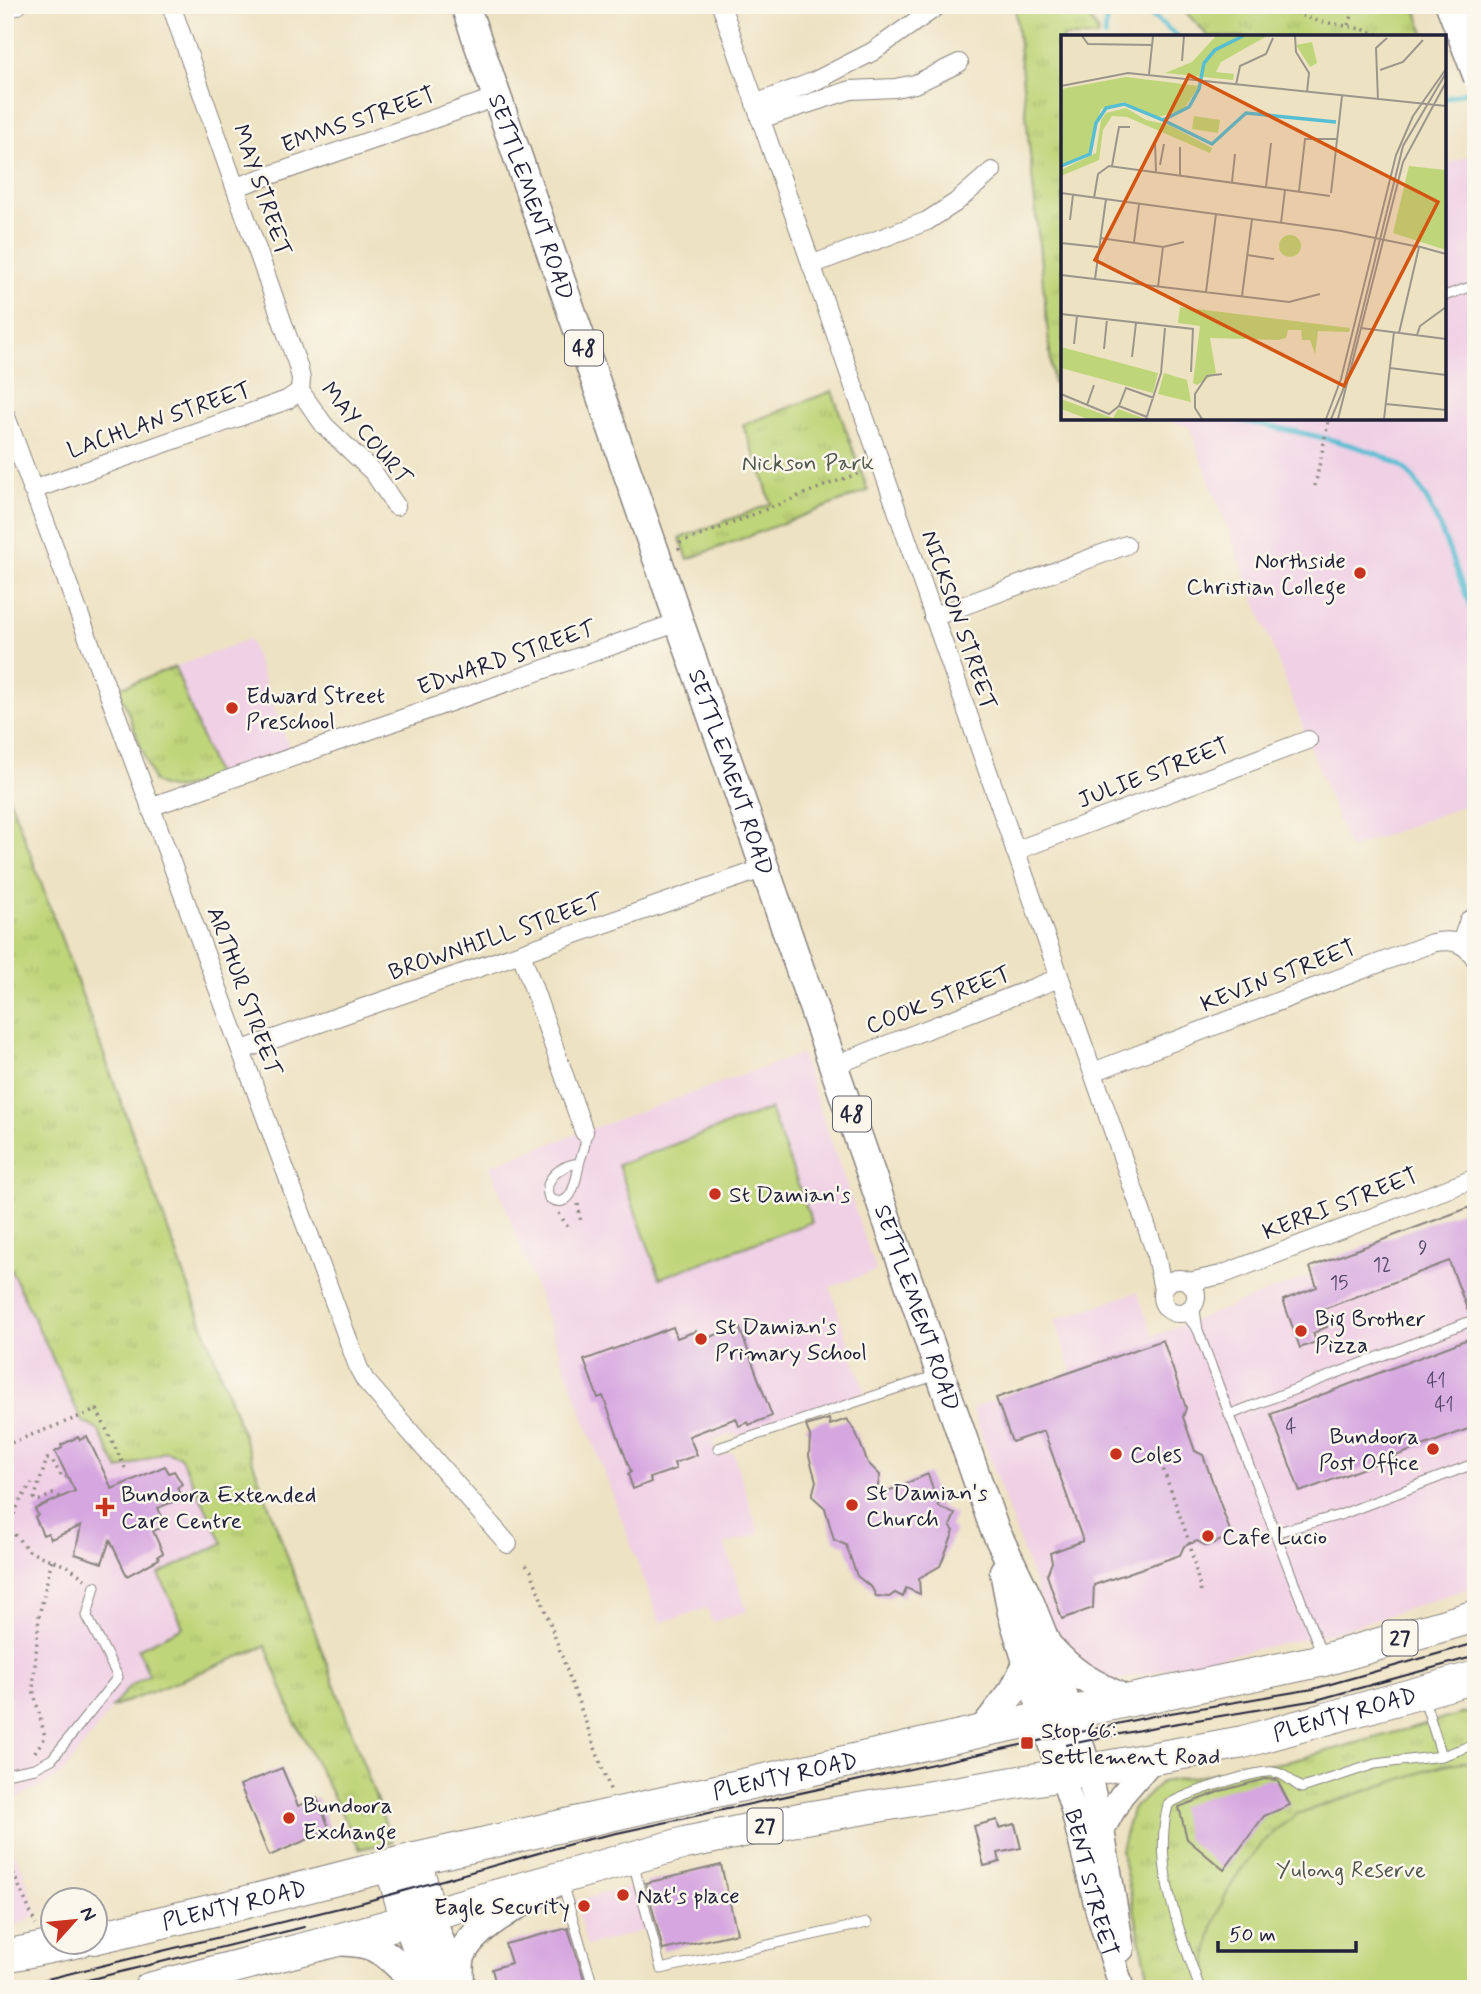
<svg xmlns="http://www.w3.org/2000/svg" width="1481" height="1994" viewBox="0 0 1481 1994" font-family="Mynerve,sans-serif">
  <style>
    .built { fill: #f0d0e5 }
    .park { fill: url(#park-tufts); stroke: #707c5a; stroke-width: 2 }
    .pitch { fill: #bfd579; stroke: #707c5a; stroke-width: 2 }
    .lines { fill: none; stroke-linecap: round; stroke-linejoin: round }
    .stream { stroke: #56bed3; stroke-width: 5 }
    .building { fill: #d6a6e0 }
    .lane-casing { stroke: #88827e; stroke-width: 11 }
    .street-casing { stroke: #88827e; stroke-width: 20 }
    .secondary-casing { stroke: #88827e; stroke-width: 27 }
    .primary-casing { stroke: #88827e; stroke-width: 31 }
    .highway-casing { stroke: #88827e; stroke-width: 34 }
    .path { stroke: #88827e; stroke-width: 3.5; stroke-dasharray: 2 5; stroke-linecap: butt }
    .lane { stroke: #fff; stroke-width: 9 }
    .street { stroke: #fff; stroke-width: 18 }
    .secondary { stroke: #fff; stroke-width: 24 }
    .primary { stroke: #fff; stroke-width: 28 }
    .highway { stroke: #fff; stroke-width: 32 }
    .tram { stroke: #22223b; stroke-width: 2 }
    .secondary-bridge-casing { stroke: #88827e; stroke-width: 27; stroke-linecap: butt }
    .secondary-bridge { stroke: #fff; stroke-width: 24 }
    .poi-dot { fill: #c8321e; stroke: #fbf7ec; stroke-width: 2.5 }
    .labels { text-anchor: middle; stroke-width: 5; stroke-linejoin: round; paint-order: stroke }
    .number-label { font-size: 19px; fill: #4f4364 }
    .shield { fill: #fbf7ec; stroke: #636270; stroke-width: 2 }
    .shield-label { font-size: 21px; font-weight: bold; fill: #22223b }
    .street-label { font-size: 23px; fill: #22223b; stroke: #fbf7ec }
    .park-label { font-size: 23px; fill: #51584e; stroke: #fbf7ec }
    .poi-label { font-size: 23px; fill: #22223b; stroke: #fbf7ec; text-anchor: start }
    .inset-river { fill: none; stroke: #56bed3; stroke-width: 3.5 }
    .inset-road { fill: none; stroke: #9c958c; stroke-width: 2 }
    .view { fill: #d45411; fill-opacity: 0.15; stroke: #d45411; stroke-width: 3.5 }
    .inset-edge { fill: none; stroke: #22223b; stroke-width: 3.5 }
  </style>
  <defs>
    <pattern id="park-tufts" width="24" height="20" patternUnits="userSpaceOnUse" patternTransform="scale(1.75)"><rect width="24" height="20" fill="#bfd579"/><path d="M3 7l-1-3M5 7V3M7 7l1-3M15 17l-1-3M17 17v-4M19 17l1-3" fill="none" stroke="#a4b76a"/></pattern>
  </defs>
  <rect width="100%" height="100%" fill="#fbf7ec"/>
  <filter id="ink" filterUnits="userSpaceOnUse"><feTurbulence type="fractalNoise" baseFrequency=".0143" numOctaves="2"/><feDisplacementMap in="SourceGraphic" scale="14" xChannelSelector="R" yChannelSelector="G"/><feConvolveMatrix kernelMatrix="1 2 1 2 8 2 1 2 1" color-interpolation-filters="sRGB"/></filter>
  <filter id="wash" filterUnits="userSpaceOnUse"><feTurbulence type="fractalNoise" baseFrequency=".00686" numOctaves="4" result="noise"/><feDisplacementMap in="SourceGraphic" scale="28" xChannelSelector="R" yChannelSelector="G"/><feGaussianBlur stdDeviation="1.57" result="paint"/><feColorMatrix in="noise" values="0 0 0 0 0 0 0 0 0 0 0 0 0 0 0 0 0 1.4 0 .05"/><feComposite in="paint" operator="in"/></filter>
  <g filter="url(#wash)">
    <rect width="100%" height="100%" fill="#ede2c2"/>
    <!-- built -->
    <path class="built" d="M1476 153V801L1349 849 1189 426 1157 418H1444V165Z
      M249 639 289 748 216 775 175 667Z
      M801 1054 876 1271 830 1287 865 1392 739 1436 732 1434 712 1441 718 1457 733 1452 759 1534 725 1545 747 1611 712 1622 707 1608 660 1623 490 1165Z
      M1476 1213V1586L1339 1631 1129 1677 1100 1685 1054 1639 972 1408 1072 1372 1055 1320 1137 1292 1153 1336Z
      M5 1257 82 1421 98 1430 118 1470 166 1451 180 1456 223 1543 159 1573 184 1628 138 1649 150 1675 129 1686 61 1775 5 1805Z
      M5 1835 22 1868 37 1914 14 1927 5 1929Z
      M634 1886 645 1930 587 1946 575 1901Z"/>
    <!-- park -->
    <path class="park" d="M1015 5H1082L1098 32 1097 37H1063V382L1053 383Z
      M1179 5H1415L1425 37H1209Z
      M832 391 868 491 688 559 680 538 771 504 763 477 743 425Z
      M175 667 216 775C193 784 178 796 154 782L119 688Z
      M5 787 26 842 392 1842 360 1849 295 1722 266 1646 111 1708 130 1686 149 1675 138 1649 183 1627 159 1574 223 1543 180 1456 166 1451 119 1470 98 1430 82 1421 5 1257Z
      M1476 1710V1989H1151L1121 1849 1132 1810 1161 1782 1291 1761Z"/>
    <!-- pitch -->
    <path class="pitch" d="M770 1109 812 1222 660 1278 618 1165Z
      M1461 1762 1476 1763V1989H1209C1198 1920 1243 1852 1297 1814L1443 1765Z"/>
    <g class="lines">
      <!-- stream -->
      <path class="stream" d="M1139 5 1178 37
        M1105 37 1107 5
        M1444 99 1476 88
        M1228 418C1269 427 1380 444 1407 471 1434 497 1461 585 1476 622"/>
    </g>
    <g id="blocks">
      <!-- building -->
      <path class="building" d="M1476 1205V1312L1469 1314 1449 1261 1321 1310 1327 1327 1313 1333 1316 1342 1300 1348 1283 1300 1317 1287 1310 1267Z
        M739 1326 772 1416 749 1425 748 1422 739 1426 736 1418 689 1436 697 1455 674 1463 676 1469 650 1478 651 1482 633 1489 628 1474 631 1472 603 1396 598 1398 584 1360 673 1327 677 1338 696 1331 700 1341Z
        M1476 1336V1426L1300 1492 1271 1414Z
        M1163 1340 1186 1408 1183 1417 1195 1451 1203 1455 1230 1531 1225 1539 1206 1546 1197 1541 1184 1546 1180 1555 1094 1585 1093 1608 1062 1619 1047 1575 1052 1562 1050 1553 1083 1541 1044 1431 1012 1442 996 1398Z
        M829 1419 830 1425 847 1419 856 1433 868 1463 880 1475 876 1496 928 1474 939 1507 955 1514 950 1526 954 1531 940 1566 919 1578 920 1594 906 1588 903 1597 895 1593 889 1597 876 1596 872 1588 857 1576 846 1545 834 1540 825 1508 812 1496 816 1481 809 1456 810 1436 806 1426Z
        M87 1436 112 1489 165 1466 169 1473 174 1471 182 1484 177 1488 182 1498 158 1508 166 1526 153 1531 163 1553 158 1556 159 1559 127 1576 110 1540 102 1563 75 1554 81 1526 51 1539 48 1533 43 1535 35 1517 38 1515 35 1509 75 1491 55 1452 62 1448 61 1445 78 1437 80 1440Z
        M282 1768 298 1806 317 1798 330 1830 269 1856 240 1785Z
        M1265 1779 1277 1780 1290 1805 1264 1816 1224 1870 1187 1839 1179 1807 1221 1791Z
        M997 1820 999 1828 1015 1824 1021 1848 998 1853 1000 1862 984 1866 974 1826Z
        M721 1865 737 1933 663 1950 646 1883Z
        M568 1928 587 1989H497L492 1969 511 1963 505 1944Z"/>
    </g>
  </g>
  <g filter="url(#ink)">
    <use href="#blocks" fill-opacity="0" stroke="#88827e" stroke-width="2"/>
    <g class="lines">
      <defs>
        <path id="lane" d="M1444 296 1476 285
          M579 1163C562 1165 542 1178 549 1198 572 1212 576 1180 579 1165 581 1153 588 1145 584 1132
          M1194 1304 1198 1330 1222 1395 1322 1655
          M1184 1312 1197 1329
          M1229 1415 1476 1319
          M718 1448 937 1375
          M1274 1533 1340 1515 1476 1463
          M1442 1756 1476 1744
          M5 1774 35 1768 52 1759 118 1677 87 1616 95 1586
          M633 1862 661 1969 867 1923
          M562 1883 594 1989
          M1200 1989C1180 1930 1152 1869 1168 1805 1180 1795 1257 1770 1273 1772 1285 1773 1292 1783 1302 1788L1375 1764 1442 1756 1423 1696"/>
        <path id="street" d="M171 5 298 366 301 379 300 391
          M721 5 1155 1251 1163 1290
          M5 10 18 5
          M755 104 815 81 872 52 939 5
          M760 119 851 90 895 88 915 84 959 63
          M236 187 497 97
          M811 265 927 221 955 203 992 171
          M300 391 324 425 374 473 396 506
          M5 414 359 1369 365 1380 508 1544
          M32 490 287 400 300 391
          M933 617 1126 545
          M150 807 679 622
          M1015 851 1308 740
          M1461 943 1469 920
          M521 953 584 1132
          M242 1050 765 868
          M835 1065 1059 978
          M1093 1072 1432 943C1451 939 1465 941 1476 960
          M1162 1296a17 17 0 1 1 34 0a17 17 0 1 1-34 0Z
          M1189 1282 1221 1275 1476 1178"/>
        <g id="secondary">
          <path d="M1448 5 1463 44"/>
          <path d="M1088 1771 1102 1830 1122 1949"/>
          <path id="s1" d="M1062 1775 1072 1806 1098 1911 1122 1989"/>
          <path d="M1102 1830 1121 1796 1153 1759"/>
        </g>
        <g id="primary">
          <path id="s2" d="M465 5 994 1528 1028 1598 1046 1643 1088 1771"/>
          <path d="M1004 1571 1012 1613 1062 1775"/>
          <path d="M1050 1648C1077 1678 1093 1683 1128 1701"/>
          <path d="M982 1731 1014 1690 1028 1662"/>
          <path d="M430 1915 456 1984"/>
          <path d="M407 1921 431 1989"/>
          <path d="M334 1941C345 1942 358 1942 368 1945 389 1952 406 1972 419 1989"/>
          <path d="M460 1989C460 1980 459 1969 460 1961 466 1928 526 1902 552 1884"/>
        </g>
        <g id="highway">
          <path d="M415 1859 430 1915"/>
          <path d="M391 1866 407 1921"/>
          <path id="s3" d="M94 1938 227 1907 415 1859 982 1731 1324 1660 1476 1616"/>
          <path d="M5 1956 79 1941"/>
          <path id="s4" d="M149 1989 334 1941 685 1843 800 1819 1062 1775 1243 1742 1476 1677"/>
        </g>
      </defs>
      <!-- lane casing -->
      <use href="#lane" class="lane-casing"/>
      <!-- street casing -->
      <use href="#street" class="street-casing"/>
      <!-- secondary casing -->
      <use href="#secondary" class="secondary-casing"/>
      <!-- primary casing -->
      <use href="#primary" class="primary-casing"/>
      <!-- highway casing -->
      <use href="#highway" class="highway-casing"/>
      <!-- path -->
      <path class="path" d="M1284 5C1313 28 1351 21 1384 37
        M1348 25 1357 5
        M1315 486 1329 418
        M679 550 680 543C742 521 801 493 863 472
        M578 1204 581 1223
        M559 1213 568 1228
        M5 1445 97 1410 125 1468
        M1161 1463 1190 1544 1201 1593
        M60 1497 53 1494 40 1500 34 1499 47 1459 52 1460 62 1477H66
        M5 1524 30 1552 69 1567 85 1579
        M8 1527 20 1501 32 1483
        M526 1565 531 1571 611 1792
        M35 1752 45 1737 33 1689 39 1616 52 1559
        M5 1854 36 1925"/>
      <!-- lane -->
      <use href="#lane" class="lane"/>
      <!-- street -->
      <use href="#street" class="street"/>
      <!-- secondary -->
      <use href="#secondary" class="secondary"/>
      <!-- primary -->
      <use href="#primary" class="primary"/>
      <!-- highway -->
      <use href="#highway" class="highway"/>
      <!-- tram -->
      <path class="tram" d="M1066 1745 1155 1727 1316 1700 1476 1656
        M6 1989 364 1902 585 1840 1153 1716 1313 1689 1476 1643
        M51 1989 304 1927"/>
      <defs>
        <path id="secondary-bridge" d="M1463 44 1476 78"/>
      </defs>
      <!-- secondary-bridge casing -->
      <use href="#secondary-bridge" class="secondary-bridge-casing"/>
      <!-- secondary-bridge -->
      <use href="#secondary-bridge" class="secondary-bridge"/>
    </g>
  </g>
  <!-- markers -->
  <g class="poi-dot">
    <circle cx="1360" cy="573" r="7"/>
    <circle cx="232" cy="708" r="7"/>
    <circle cx="715" cy="1194" r="7"/>
    <circle cx="1301" cy="1331" r="7"/>
    <circle cx="701" cy="1339" r="7"/>
    <circle cx="1433" cy="1449" r="7"/>
    <circle cx="1116" cy="1454" r="7"/>
    <circle cx="852" cy="1505" r="7"/>
    <path d="M101.5 1496.5h7v7h7v7h-7v7h-7v-7h-7v-7h7z"/>
    <circle cx="1208" cy="1536" r="7"/>
    <rect x="1020" y="1736" width="14" height="14" rx="3.5"/>
    <circle cx="289" cy="1818" r="7"/>
    <circle cx="623" cy="1895" r="7"/>
    <circle cx="584" cy="1906" r="7"/>
  </g>
  <g class="labels">
    <!-- number labels -->
    <g class="number-label">
      <text x="1423" y="1254">9</text>
      <text x="1382" y="1271">12</text>
      <text x="1339" y="1289">15</text>
      <text x="1436" y="1387">41</text>
      <text x="1444" y="1411">41</text>
      <text x="1291" y="1433">4</text>
    </g>
    <!-- shield labels -->
    <g class="shield">
      <rect x="565" y="330.5" width="38" height="35" rx="5"/>
      <rect x="833" y="1096.5" width="38" height="35" rx="5"/>
      <rect x="1382.5" y="1620.5" width="35" height="35" rx="5"/>
      <rect x="747.5" y="1808.5" width="35" height="35" rx="5"/>
    </g>
    <g class="shield-label">
      <text x="584" y="355">48</text>
      <text x="852" y="1121">48</text>
      <text x="1400" y="1645">27</text>
      <text x="765" y="1833">27</text>
    </g>
    <!-- street labels -->
    <g class="street-label">
      <text transform="translate(358 119) rotate(-19)" y="8">EMMS STREET</text>
      <text transform="translate(263 190) rotate(71)" y="8">MAY STREET</text>
      <text dy="8" stroke="none"><textPath href="#s2" startOffset="203">SETTLEMENT ROAD</textPath></text>
      <text transform="translate(159 419) rotate(-19)" y="8">LACHLAN STREET</text>
      <text transform="translate(367 433) rotate(50)" y="8">MAY COURT</text>
      <text transform="translate(960 620) rotate(71)" y="8">NICKSON STREET</text>
      <text transform="translate(506 657) rotate(-19)" y="8">EDWARD STREET</text>
      <text dy="8" stroke="none"><textPath href="#s2" startOffset="812">SETTLEMENT ROAD</textPath></text>
      <text transform="translate(1153 772) rotate(-21)" y="8">JULIE STREET</text>
      <text transform="translate(495 936) rotate(-19)" y="8">BROWNHILL STREET</text>
      <text transform="translate(1278 975) rotate(-21)" y="8">KEVIN STREET</text>
      <text transform="translate(245 991) rotate(70)" y="8">ARTHUR STREET</text>
      <text transform="translate(938 999) rotate(-21)" y="8">COOK STREET</text>
      <text transform="translate(1340 1203) rotate(-21)" y="8">KERRI STREET</text>
      <text dy="8" stroke="none"><textPath href="#s2" startOffset="1379">SETTLEMENT ROAD</textPath></text>
      <text dy="8" stroke="none"><textPath href="#s4" startOffset="1228">PLENTY ROAD</textPath></text>
      <text dy="8" stroke="none"><textPath href="#s3" startOffset="710">PLENTY ROAD</textPath></text>
      <text dy="8" stroke="none"><textPath href="#s1" startOffset="112">BENT STREET</textPath></text>
      <text dy="8" stroke="none"><textPath href="#s3" startOffset="144">PLENTY ROAD</textPath></text>
    </g>
    <!-- park labels -->
    <g class="park-label">
      <text x="808" y="470">Nickson Park</text>
      <text x="1351" y="1877">Yulong Reserve</text>
    </g>
    <!-- poi labels -->
    <g class="poi-label">
      <text x="1346" y="568" text-anchor="end">Northside<tspan x="1346" dy="26">Christian College</tspan></text>
      <text x="246" y="703">Edward Street<tspan x="246" dy="26">Preschool</tspan></text>
      <text x="729" y="1202">St Damian's</text>
      <text x="1315" y="1326">Big Brother<tspan x="1315" dy="26">Pizza</tspan></text>
      <text x="715" y="1334">St Damian's<tspan x="715" dy="26">Primary School</tspan></text>
      <text x="1419" y="1444" text-anchor="end">Bundoora<tspan x="1419" dy="26">Post Office</tspan></text>
      <text x="1130" y="1462">Coles</text>
      <text x="866" y="1500">St Damian's<tspan x="866" dy="26">Church</tspan></text>
      <text x="121" y="1502">Bundoora Extended<tspan x="121" dy="26">Care Centre</tspan></text>
      <text x="1222" y="1544">Cafe Lucio</text>
      <text x="1041" y="1738">Stop 66:<tspan x="1041" dy="26">Settlement Road</tspan></text>
      <text x="303" y="1813">Bundoora<tspan x="303" dy="26">Exchange</tspan></text>
      <text x="637" y="1903">Nat's place</text>
      <text x="570" y="1914" text-anchor="end">Eagle Security</text>
    </g>
  </g>
  <!-- overview -->
  <g transform="translate(1061 35)">
    <rect width="385" height="385" fill="#ede2c2"/>
    <path d="M155 1H206L160 27 155 37 173 39 172 45 104 38 131 27ZM251 7 256 28 249 32 235 10ZM65 42 138 51 123 74 98 82 62 67 40 74 28 119 0 130V54ZM65 73 85 85 108 90 151 113 149 118 66 82 51 81 42 95 38 125 0 141V135L35 118 40 85 45 78ZM348 131 385 135V215L332 198ZM119 272 289 293 288 297 257 296 254 319 249 305H241L240 295H227L225 303 217 305 149 303 155 338 136 350 132 348 139 291 117 288ZM0 312 97 338 92 358 0 333ZM103 338 126 345 130 367 97 359ZM0 364 52 383 57 374 82 383 27 384 0 374Z" fill="#bfd579"/>
    <path d="M17 57 20 86 0 89 2 58ZM133 81 159 85 157 98 131 94ZM369 139 385 144V196L369 202 353 197 343 178 350 150ZM218 211a11 11 0 1 1 22 0a11 11 0 1 1-22 0Z" fill="#bfd579"/>
    <path class="inset-river" d="M102 85 151 109 185 78 275 87M0 131 29 119 35 88 45 73 63 69 102 85 128 72 138 54 143 28 154 15 182 1"/>
    <path class="inset-road" d="M21 1 27 9 91 10M234 1 235 17 248 38 246 57M121 26 123 1M319 35 342 27 362 5M88 39 92 1M175 50 179 31 205 19 212 3M0 51 67 38 385 71M317 65 315 13 326 3M94 106 95 137M119 112V140M99 130 103 109M51 131 58 92H69M171 147 174 119M205 152 210 108M238 156 244 104H276M0 158 280 196 358 212M270 158 281 61M33 163 37 139 48 131 269 161M9 185 12 160M220 188 224 155M39 203 102 212 123 207M73 207 78 169M0 208 37 212M356 211 385 219M186 220 213 224M0 240 228 267 259 259M34 244 45 164M97 252 102 212M145 257 155 179M181 261 191 184M0 279 132 294 130 337M300 293 385 304M338 298 358 212M356 300 359 291 385 272M13 309 16 281M43 314 46 284M71 322 75 288M329 333 385 340M0 359 48 379 58 371 86 382M325 369 385 375M26 370 33 350M58 371 65 353 93 363M85 384 100 338 104 293M141 384 134 373V359L146 341 161 339M265 384 280 344 335 120 352 81 385 34M270 384 282 355 342 111 385 38M277 384 342 127 385 47M323 384 333 297"/>
    <path class="view" d="M128 40 377 167 283 351 34 225Z"/>
    <rect width="385" height="385" class="inset-edge"/>
  </g>
  <!-- margin -->
  <rect width="1481" height="1994" fill="none" stroke="#fbf7ec" stroke-width="28"/>
  <!-- north arrow -->
  <g transform="translate(74 1921) rotate(63)"><circle r="33" fill="#fbf7ec" stroke="#a4a2a5" stroke-width="2"/>
  <path d="M0-5L12 26L0 18L-12 26Z" fill="#c8321e"/>
  <text y="-10" font-size="19" font-weight="bold" text-anchor="middle" fill="#22223b">N</text>
  </g>
  <!-- scale -->
  <path d="M1218 1941v10h138v-10" fill="none" stroke="#22223b" stroke-width="3.5"/>
  <text x="1229" y="1941" font-size="21" fill="#22223b" stroke="#fbf7ec" stroke-width="5" paint-order="stroke">50 m</text>
</svg>
